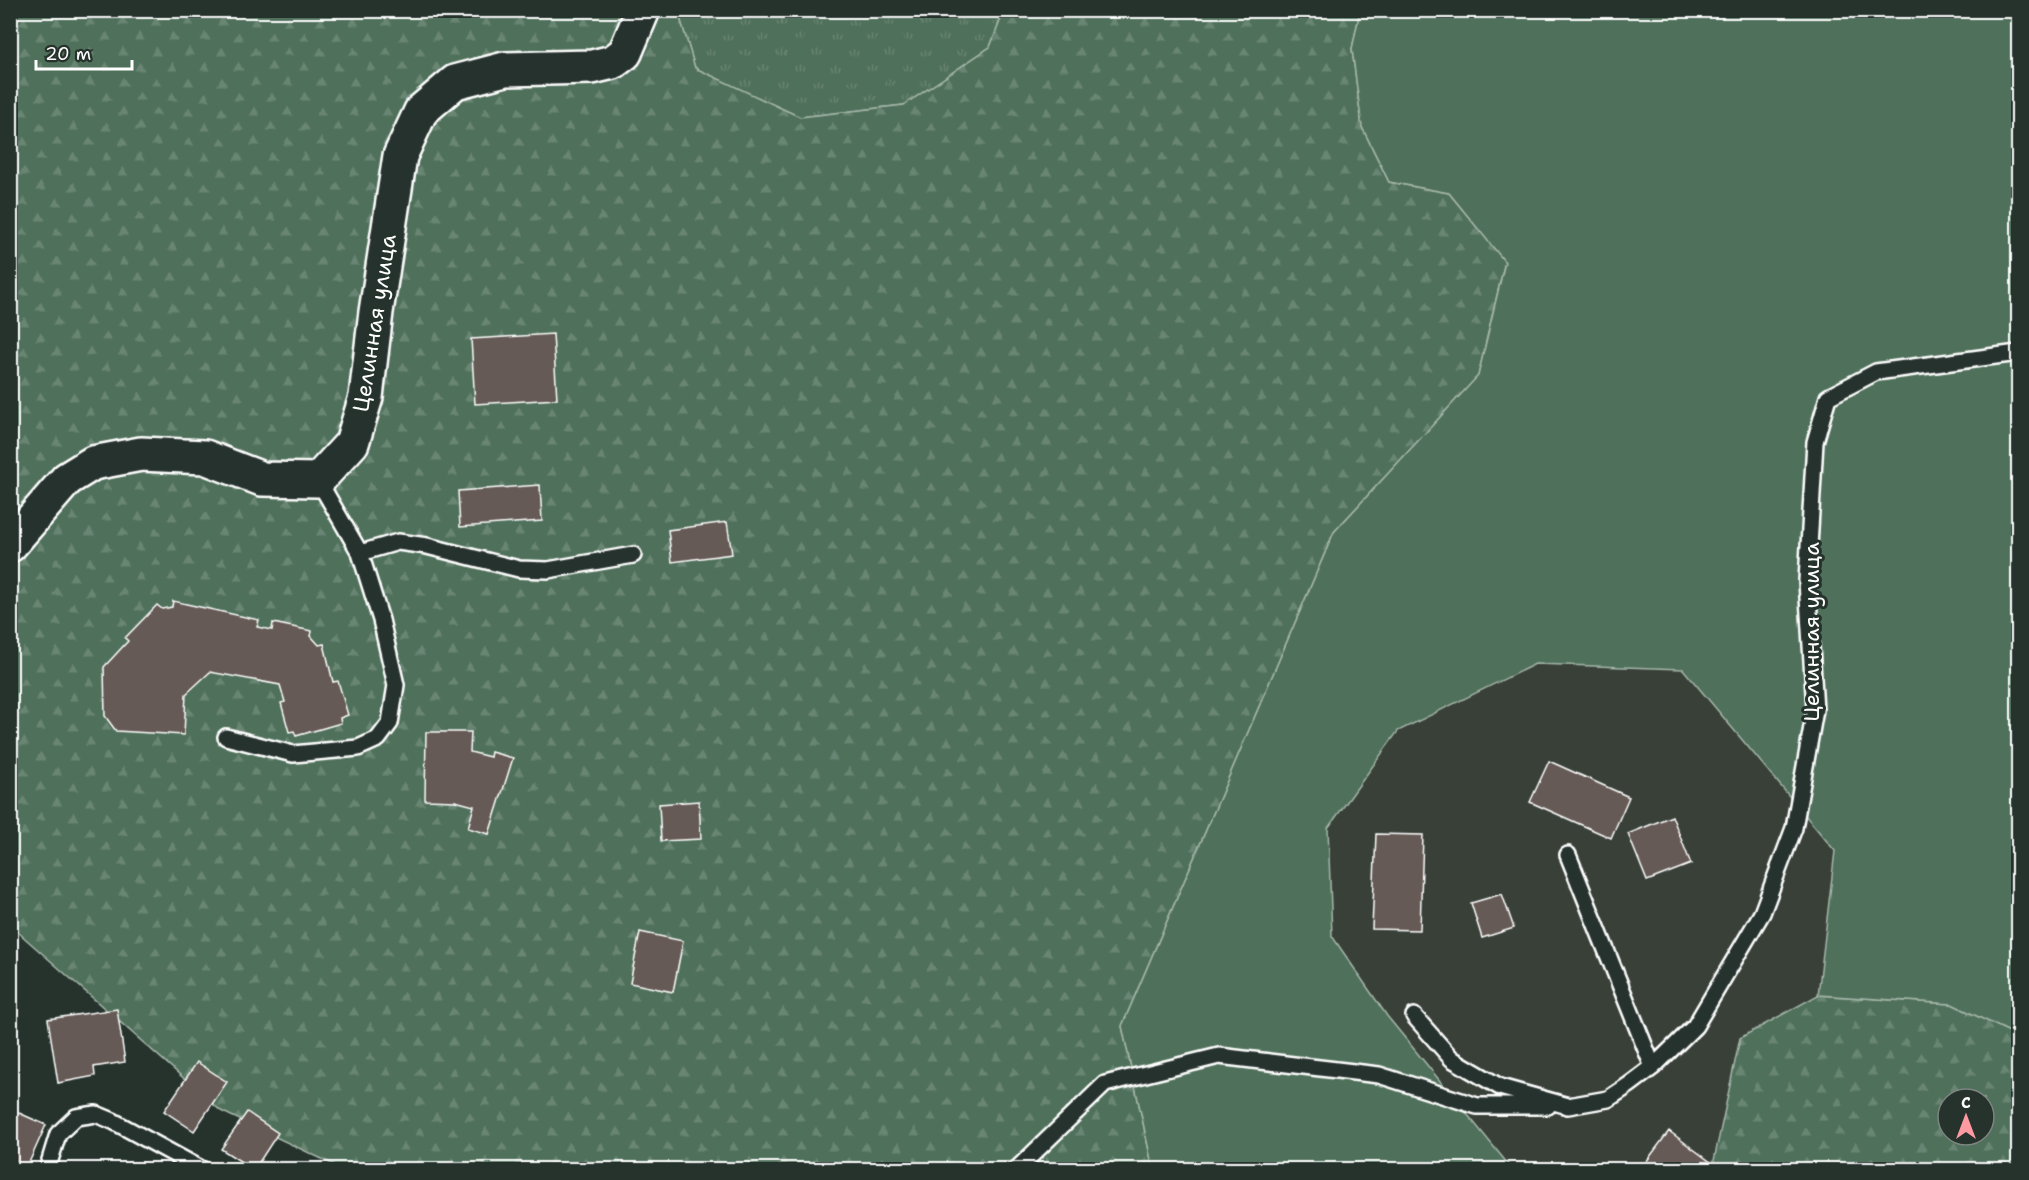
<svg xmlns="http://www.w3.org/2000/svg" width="2029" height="1180" viewBox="0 0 2029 1180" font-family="'Shantell Sans',sans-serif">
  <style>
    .built { fill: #393f39 }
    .grass { fill: url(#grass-tufts); stroke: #a7b8ac; stroke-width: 1.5 }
    .forest { fill: url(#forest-firs); stroke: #a7b8ac; stroke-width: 1.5; fill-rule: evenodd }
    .garden { fill: #4f705a; stroke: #a7b8ac; stroke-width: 1.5 }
    .building { fill: #655a54; stroke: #fff; stroke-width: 1.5 }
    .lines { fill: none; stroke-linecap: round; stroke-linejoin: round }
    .service-casing { stroke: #fff; stroke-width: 20 }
    .tertiary-casing { stroke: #fff; stroke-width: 38 }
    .service { stroke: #26332d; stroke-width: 15 }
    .tertiary { stroke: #26332d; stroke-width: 33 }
    .labels { text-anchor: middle; stroke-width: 6; stroke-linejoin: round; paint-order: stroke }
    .street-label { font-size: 22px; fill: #fff; stroke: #26332d }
  </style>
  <defs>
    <pattern id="grass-tufts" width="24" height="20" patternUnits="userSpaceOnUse" patternTransform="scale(1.5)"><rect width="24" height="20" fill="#4f705a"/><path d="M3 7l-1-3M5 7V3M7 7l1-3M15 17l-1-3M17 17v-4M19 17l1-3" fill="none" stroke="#698573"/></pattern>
    <pattern id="forest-firs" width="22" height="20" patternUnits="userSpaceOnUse" patternTransform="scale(1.5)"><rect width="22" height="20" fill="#4f705a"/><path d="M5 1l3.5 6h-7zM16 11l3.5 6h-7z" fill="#698573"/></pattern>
  </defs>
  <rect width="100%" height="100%" fill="#26332d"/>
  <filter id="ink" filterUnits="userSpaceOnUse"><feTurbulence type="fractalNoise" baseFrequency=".0167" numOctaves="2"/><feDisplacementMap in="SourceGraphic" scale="12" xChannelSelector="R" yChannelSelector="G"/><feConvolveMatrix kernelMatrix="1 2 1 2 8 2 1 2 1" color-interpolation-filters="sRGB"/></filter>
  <g filter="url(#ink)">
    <!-- built -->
    <path class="built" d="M1535 664 1683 669 1835 851 1818 995 1740 1039 1712 1169H1512L1387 1016 1332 936 1328 828 1398 731Z"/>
    <!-- grass -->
    <path class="grass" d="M678 11H1004L990 47 904 105 800 117 695 68Z"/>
    <!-- forest -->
    <path class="forest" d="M11 11H678L695 68 800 117 904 105 990 47 1004 11H1360L1352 49 1362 127 1389 182 1449 193 1505 261 1478 376 1334 532 1122 1026 1153 1169H343L221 1111 11 926Z
      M1818 995 1952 1004 2018 1036V1169L1712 1170 1740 1038ZM1948 1099H1984V1135H1948Z"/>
    <!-- garden -->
    <path class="garden" d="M1360 11H2018V1036L1952 1004 1818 995 1835 851 1683 669 1535 664 1398 731 1328 828 1332 936 1387 1016 1512 1169H1153L1122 1026 1334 532 1478 376 1505 262 1449 193 1389 182 1362 127 1352 49Z"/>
    <!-- building -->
    <path class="building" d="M553 334 557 399 475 404 471 339Z
      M540 485 542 521 460 527 458 491Z
      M727 522 732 554 672 562 668 530Z
      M173 601 259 620 257 627 272 630 273 623 312 631 311 636 319 645 324 644 333 682 338 681 348 715 340 718 341 723 296 736 294 731 289 732 281 703 285 702 280 685 210 672 186 694 184 735 116 731 105 716 104 667 128 641 125 638 157 605 162 609 172 607Z
      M426 732H471L470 752 490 757 491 752 513 758 489 834 468 828 474 806 455 801 425 800Z
      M1549 761 1629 797 1611 838 1530 802Z
      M699 801 701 839 661 841 659 804Z
      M1672 816 1691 864 1647 881 1628 834Z
      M1376 834 1423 835 1420 930 1372 929Z
      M1502 894 1514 928 1482 938 1471 903Z
      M640 932 683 941 673 992 630 983Z
      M117 1009 125 1062 94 1067 95 1076 58 1083 48 1019Z
      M197 1062 227 1082 194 1131 164 1111Z
      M10 1109 46 1125 27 1167 10 1159Z
      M247 1112 278 1133 254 1170 221 1149Z
      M1669 1131 1716 1166 1714 1170H1640Z"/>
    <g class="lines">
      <defs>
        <path id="service" d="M360 553 398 542 427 546 519 569 548 570 633 555
          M226 737 293 754 358 748 378 739 390 723 396 685 381 620 360 553 318 480
          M1568 855 1653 1067
          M1414 1016 1452 1059 1500 1087 1568 1106 1608 1099 1629 1085 1653 1067 1695 1026 1762 913 1794 828 1815 710 1807 581 1815 442 1828 397 1876 372 2018 353
          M47 1170 58 1134 76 1117 96 1114 113 1121 203 1170
          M1016 1170 1105 1084 1219 1056 1379 1075 1477 1106H1548"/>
        <path id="tertiary" d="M10 545 67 479 93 463 141 454 205 457 262 479 318 480 352 443 366 397 376 312 400 156 421 111 455 82 505 69 592 67 613 62 625 53 643 10"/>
      </defs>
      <!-- service casing -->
      <use href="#service" class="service-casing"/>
      <!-- tertiary casing -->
      <use href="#tertiary" class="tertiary-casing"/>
      <!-- service -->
      <use href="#service" class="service"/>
      <!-- tertiary -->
      <use href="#tertiary" class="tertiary"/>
    </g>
  </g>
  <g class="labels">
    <!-- street labels -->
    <g class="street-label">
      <text transform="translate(374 323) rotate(-81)" y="8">Целинная улица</text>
      <text transform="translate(1811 632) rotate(-90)" y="8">Целинная улица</text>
    </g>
  </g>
  <!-- margin -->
  <rect width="2029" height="1180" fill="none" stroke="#26332d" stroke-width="36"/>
  <rect x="18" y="18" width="1993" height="1144" fill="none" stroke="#fff" stroke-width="2" filter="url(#ink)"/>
  <!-- north arrow -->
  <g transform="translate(1966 1117)"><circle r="28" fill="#26332d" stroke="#7d8581" stroke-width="1.5"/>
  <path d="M0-4.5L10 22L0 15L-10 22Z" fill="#ff9aa2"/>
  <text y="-9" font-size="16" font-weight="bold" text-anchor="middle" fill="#ffffff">С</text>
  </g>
  <!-- scale -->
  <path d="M36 60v9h96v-9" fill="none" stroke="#ffffff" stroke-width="3"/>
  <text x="45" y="60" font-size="18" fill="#ffffff" stroke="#26332d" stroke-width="4.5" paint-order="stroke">20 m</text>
</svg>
